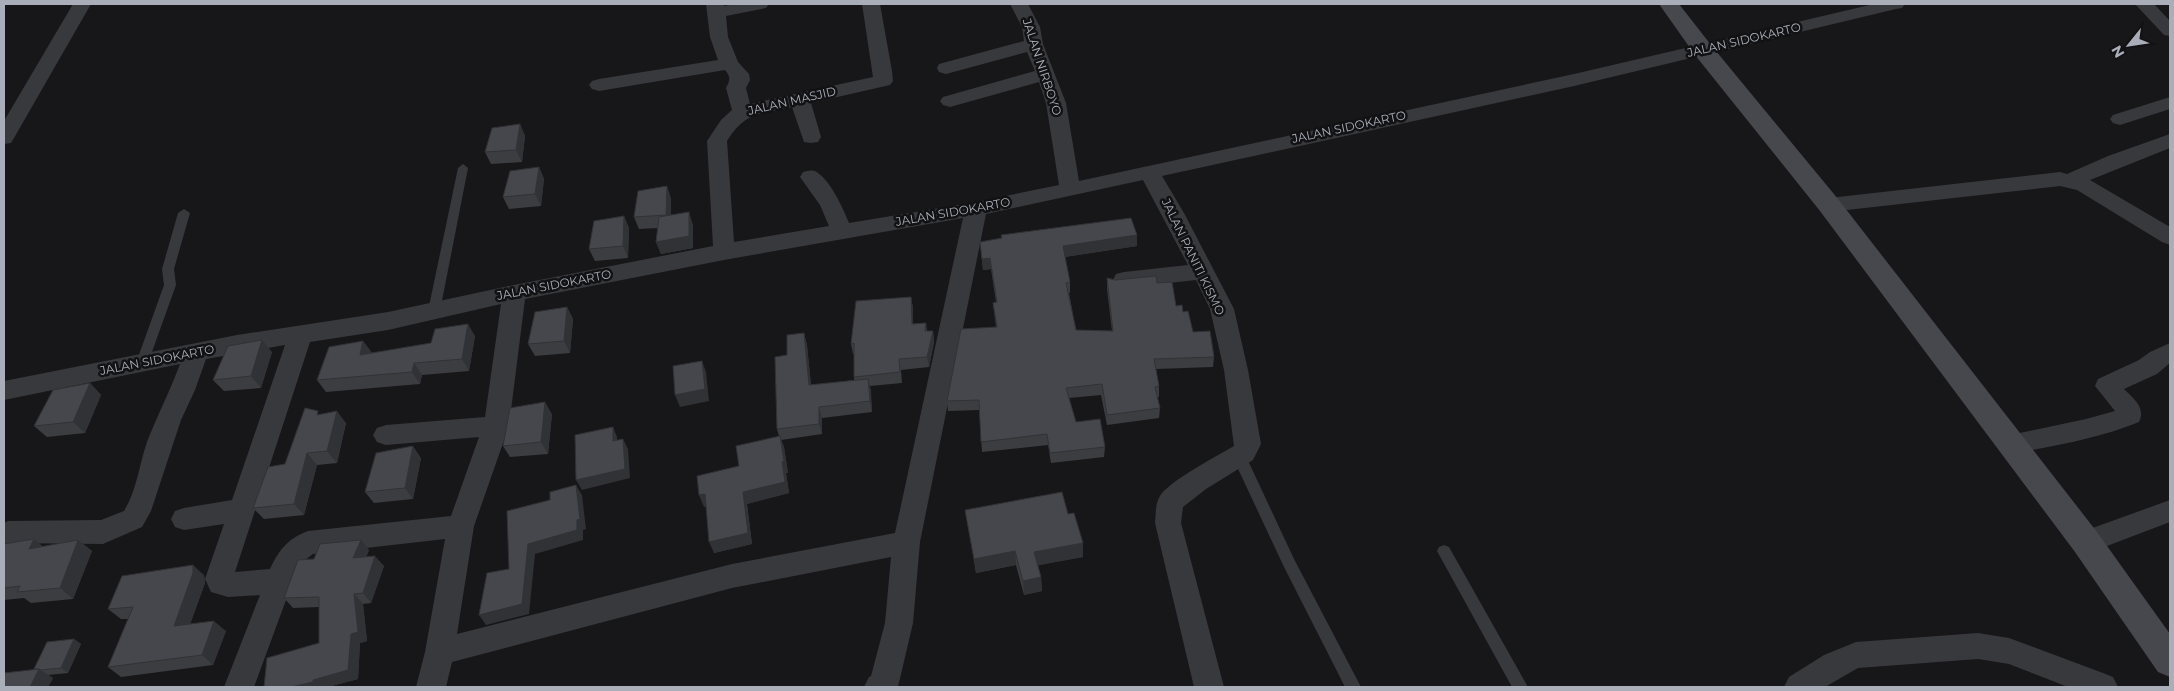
<svg xmlns="http://www.w3.org/2000/svg" width="2174" height="691" viewBox="0 0 2174 691" font-family="Montserrat,sans-serif">
  <style>
    .lines { fill: none; stroke-linecap: round; stroke-linejoin: round }
    .lane { fill: #38393d; fill-rule: evenodd }
    .street { fill: #38393d; fill-rule: evenodd }
    .secondary { fill: #46484d; fill-rule: evenodd }
    .wall { fill: #3c3d41 }
    .shaded-wall { fill: #313235 }
    .building { fill: #46474c; stroke: #313235 }
    .labels { text-anchor: middle; stroke-width: 5; stroke-linejoin: round; paint-order: stroke }
    .street-label { font-size: 12px; fill: #a9aeb8; stroke: #121214 }
  </style>
  <rect width="100%" height="100%" fill="#171719"/>
  <g class="lines">
    <!-- lane -->
    <path class="lane" d="M463 164 468 168 440 311 434 315 428 311 458 168Z
      M184 209 190 213 174 269 176 285 148 363 146 366H138L136 363 164 285 162 269 178 213Z
      M1239 450 1244 452 1294 559 1361 687H1345L1284 567 1232 456 1234 452Z
      M1444 545 1449 547 1528 687H1512L1437 551 1439 547Z"/>
    <!-- street -->
    <path class="street" d="M73 4H91L14 138 11 143 4 144V121Z
      M706 4H724V6L735 4H769L766 8 726 16 728 37 738 62 749 74 750 80 746 88 750 104 873 77 862 4H880L892 71 893 81 890 85 811 103 821 137 818 142 811 143 804 142 792 107C760 114 746 111 727 141L734 242 829 226 820 205 800 177 803 172C808 171 813 169 818 173 831 182 843 208 849 223L976 202 1059 185 1046 103 1039 82 950 107 943 105 940 101 943 97 1035 71 1027 52 946 74 939 72 937 68 939 64 1024 41 1022 27 1010 4H1028L1040 27 1043 44 1066 103 1079 181 1574 74 1874 4H1905L1902 8 1896 9 1574 86 1162 176 1184 213 1234 309 1248 370 1261 444 1253 460 1206 489 1183 507 1181 523 1224 687H1194L1155 523C1156 514 1155 504 1160 496 1169 481 1217 456 1234 446L1224 370 1210 309 1196 280 1124 288 1116 286 1113 280 1116 274 1124 272 1188 265 1143 180 986 214 920 542 913 623 898 687H864L869 677 871 676 885 623 891 557 732 588 452 662 446 687H416L425 652 445 539 313 554C302 561 298 570 293 581L254 687H224L260 595 228 597 211 592 205 579 224 524 184 530 175 527 171 519 175 511 184 508 232 500 285 345 206 359 195 390 181 420 151 511 142 527 103 544 4 543V523L8 521 101 520 124 511C137 490 139 465 147 442 157 416 170 391 180 364L4 400V381L237 335 388 312 514 285 713 246 707 141 721 120 732 110 726 88C730 80 731 77 725 70L599 91 592 89 589 85 592 81 599 79 718 60 710 37ZM963 218 895 533 732 564 457 634 474 526 509 426 525 299 724 260ZM501 304 485 417 386 425 377 428 373 435 377 442 386 445 479 437 451 516 308 531C287 539 279 550 270 569L235 572 310 342 388 330Z
      M2135 4H2154L2170 21V36L2164 35Z
      M2170 97V109L2120 125 2113 123 2110 119 2113 115Z
      M2170 134V148L2090 180 2170 227V245L2162 242 2077 190 2060 186 1829 212 1821 210 1818 205 1821 200 1829 198 2060 172 2067 174 2108 156Z
      M2170 343V363L2157 374 2124 389C2134 399 2146 408 2139 422 2097 439 2054 446 2010 454L2001 451 1997 444 2001 437 2086 419 2115 411 2095 386 2098 379 2139 360 2150 352Z
      M2170 500V522L2086 554 2076 550 2072 542 2076 534Z
      M1978 633 2009 638 2103 673 2113 677 2118 687H2068L2009 664 1978 659 1858 668 1825 687H1784L1789 677 1824 655 1856 642Z"/>
    <!-- secondary -->
    <path class="secondary" d="M1659 4H1679L1711 45 1838 199 2097 532 2170 634V677L2158 672 2075 552 1820 211 1695 55Z"/>
  </g>
  <!-- wall -->
  <path class="wall" d="M520 124 525 136 522 162 491 164 485 152Z
    M539 167 544 179 541 206 509 209 503 197Z
    M671 198V215L693 225V248L661 254 656 242 658 228 639 229 634 217Z
    M624 216 629 228 628 258 595 261 589 249Z
    M980 242 1137 246 1065 257 1070 282V293H1069L1076 330 1112 331 1107 289V278L1115 280 1157 283 1176 306 1183 312 1193 332 1214 357 1213 367 1156 369 1159 386V397H1157L1160 408 1159 418 1107 425 1101 395 1069 398 1076 422 1105 447 1104 457 1051 463 1048 445 982 452 979 410 948 411 947 401 996 327 993 303 996 302 991 269 983 270Z
    M911 297 913 308V324L926 323 927 331H933L934 342 929 367 901 370 902 383 870 386 872 412 822 418V434L781 440 784 447 788 473H786L789 493 747 504 752 544 714 553 706 506 704 507 739 466 779 436 777 429 787 355 804 333 807 345 811 385 854 380V354H853L851 344Z
    M567 307 573 319 570 353 535 356 528 344Z
    M475 336 469 371 422 375 420 384 326 392 317 380 363 341 372 353Z
    M272 352 261 388 224 391 213 380Z
    M90 383 101 395 85 433 47 437 34 426Z
    M320 414 346 423 337 463 317 465 304 515 264 519 253 508 285 464Z
    M552 414 548 454 510 457 503 446Z
    M421 458 413 499 374 503 365 492Z
    M965 510 1068 514 1083 543V557L1038 565 1041 577 1042 591 1024 595 1016 565 976 573Z
    M34 539 43 547 78 540 92 551 73 599 31 603 24 598 4 600V544Z
    M369 550 366 557 384 566 371 603 363 604 367 641 360 643 358 679 328 687H264L319 643V607L293 608 284 598 314 559Z
    M204 575 205 583 190 624 226 631 213 665 121 677 108 667 128 619H121L108 609Z
    M74 639 81 644 68 673 48 675 53 678 48 687H4L34 669Z"/>
  <!-- shaded-wall -->
  <path class="shaded-wall" d="M520 124 525 136 522 162 516 150Z
    M539 167 544 179 541 206 535 194Z
    M667 186 671 198V227L666 215Z
    M689 212 693 225V248L661 254 656 242Z
    M624 216 629 228 628 258 623 246Z
    M1137 235V246L1063 257V246Z
    M990 258 991 269 983 270 982 259Z
    M911 297 913 308V335L912 324Z
    M567 307 573 319 570 353 564 341Z
    M468 324 475 336 469 371 462 359Z
    M933 331 934 342 929 367 927 357Z
    M804 333 807 345 812 396 809 385Z
    M262 340 272 352 261 388 251 376Z
    M363 341 372 353 360 355Z
    M702 361 706 372 709 401 680 407 675 395Z
    M414 363 422 375 420 384 412 372Z
    M868 379 871 390 872 412 870 401Z
    M90 383 101 395 85 433 73 422Z
    M545 402 552 414 548 454 541 442Z
    M819 407 822 418V434L819 424Z
    M337 411 346 423 337 463 327 451Z
    M613 427 617 437 618 451 613 441Z
    M780 436 784 447 788 473H786L789 493 747 504 752 544 714 553 709 542 743 492 782 462Z
    M623 439 628 449 630 478 582 490 576 480Z
    M413 446 421 458 413 499 405 488Z
    M307 453 317 465 304 515 294 504Z
    M576 485 582 495 586 529 583 530V540L535 554 529 614 486 625 479 615 528 544 577 520Z
    M705 494 710 505 704 507 699 495Z
    M34 539 47 550 29 549Z
    M78 540 92 551 73 599 60 588Z
    M361 540 369 550 362 568 353 558Z
    M1083 543V557L1035 566 1034 552Z
    M1015 551 1016 565 976 573 974 559Z
    M375 556 384 566 371 603 363 593Z
    M193 565 204 575 205 583 186 636 174 626Z
    M1041 577 1042 591 1024 595 1023 581Z
    M354 594 363 604 367 641 360 643 358 679 328 687H291L313 680 351 634Z
    M214 621 226 631 213 665 202 655Z
    M74 639 81 644 68 673 61 668Z
    M39 669 53 678 48 687H30Z"/>
  <!-- building -->
  <path class="building" d="M520 124 516 150 485 152 492 128Z
    M539 167 535 194 503 197 510 171Z
    M667 186 666 215 634 217 638 191Z
    M689 212V236L656 242 659 217Z
    M624 216 623 246 589 249 594 221Z
    M1131 218 1137 235 1063 246 1070 282 1066 283 1076 330 1113 331 1107 278 1115 280 1156 276 1157 283 1172 282 1176 306 1182 305 1183 312 1188 311 1193 332 1210 331 1214 357 1154 359 1159 386 1155 387 1160 408 1107 415 1102 384 1066 388 1076 422 1100 419 1105 447 1050 453 1047 434 981 442 979 400 947 401 961 329 997 327 993 303 997 302 990 258 982 259 980 242 1002 238 1001 235Z
    M911 297 912 324 926 323 925 331H933L927 357 899 359 900 372 854 377V343L851 344 856 301Z
    M567 307 564 341 528 344 535 312Z
    M468 324 462 359 414 363 412 372 317 380 329 347 363 341 360 355 431 343 435 329Z
    M804 333 809 385 868 379 870 401 819 407V424L777 429 775 357 787 355V335Z
    M262 340 251 376 213 380 228 346Z
    M702 361 705 389 675 395 673 366Z
    M90 383 73 422 34 426 53 390Z
    M545 402 541 442 503 446 510 408Z
    M305 408 318 411 317 415 337 411 327 451 307 453 294 504 253 508 268 467 285 464Z
    M613 427V441L623 439 625 469 576 480 575 435Z
    M780 436 784 461 782 462 785 482 743 492 748 533 709 542 705 494 699 495 697 476 739 466 736 446Z
    M413 446 405 488 365 492 376 453Z
    M576 485 580 519 577 520V530L528 544 522 604 479 615 487 573 509 569 507 511 550 500V492Z
    M1062 492 1068 514 1074 513 1083 543 1034 552 1041 577 1023 581 1015 551 974 559 965 510Z
    M34 539 29 549 78 540 60 588 17 592 20 586 4 588V544Z
    M361 540 353 558 375 556 363 593 354 594 358 632 351 634 348 670 313 680V682L291 687H264L267 658 319 643V597L284 598 298 560 314 559 320 544Z
    M193 565V573L174 626 214 621 202 655 108 667 133 607 108 609 122 576Z
    M74 639 61 668 41 670 39 669H34L47 642Z
    M39 669 30 687H4V673Z"/>
  <g class="labels">
    <!-- street labels -->
    <g class="street-label">
      <text transform="translate(1744 40) rotate(-13)" y="4">JALAN SIDOKARTO</text>
      <text transform="translate(1042 67) rotate(72)" y="4">JALAN NIRBOYO</text>
      <text transform="translate(792 101) rotate(-13)" y="4">JALAN MASJID</text>
      <text transform="translate(1349 127) rotate(-12)" y="4">JALAN SIDOKARTO</text>
      <text transform="translate(953 212) rotate(-10)" y="4">JALAN SIDOKARTO</text>
      <text transform="translate(1193 257) rotate(64)" y="4">JALAN PANITI KISMO</text>
      <text transform="translate(554 285) rotate(-11)" y="4">JALAN SIDOKARTO</text>
      <text transform="translate(157 360) rotate(-11)" y="4">JALAN SIDOKARTO</text>
    </g>
  </g>
  <!-- border -->
  <rect width="2174" height="691" fill="none" stroke="#a9aeb8" stroke-width="10"/>
  <!-- north arrow -->
  <g transform="translate(2129 45) rotate(240)" stroke="#121214" stroke-width="4" paint-order="stroke">
  <path d="M0-4L9 19L0 12L-9 19Z" fill="#a9aeb8"/>
  <text y="-8" font-size="14" font-weight="bold" text-anchor="middle" fill="#a9aeb8">N</text>
  </g>
</svg>
